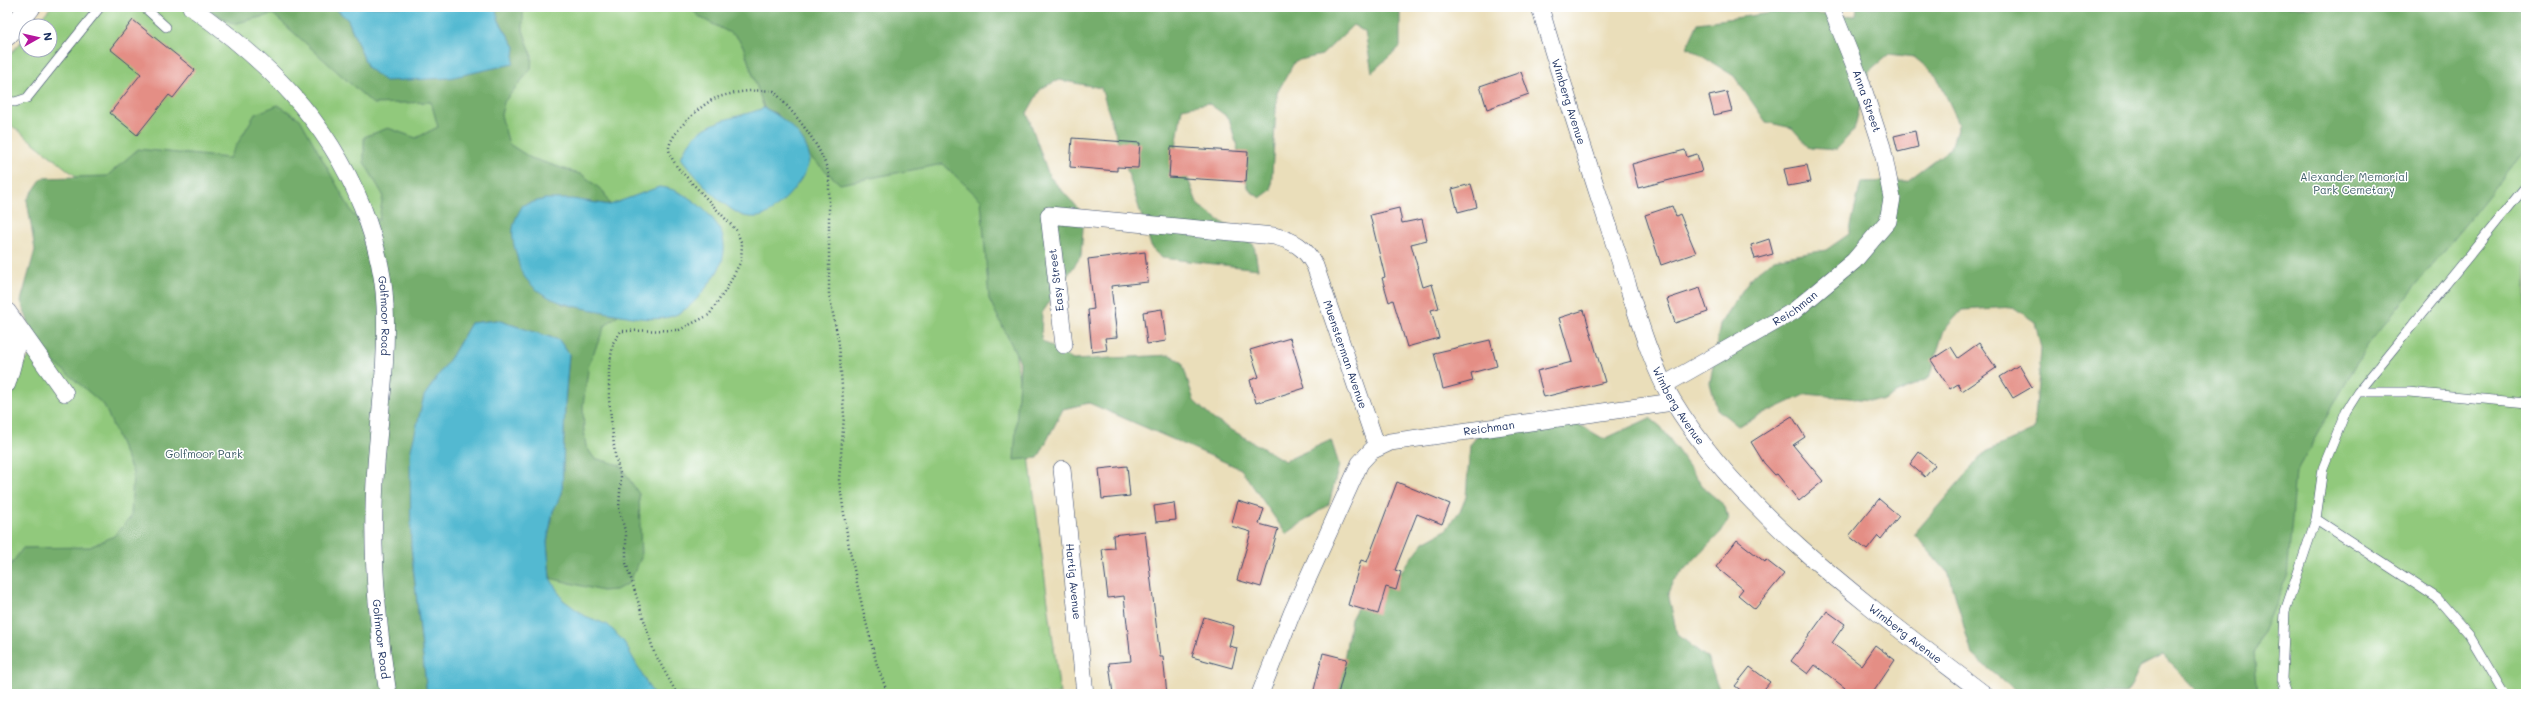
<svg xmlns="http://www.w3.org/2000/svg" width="2533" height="701" viewBox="0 0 2533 701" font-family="Mali,sans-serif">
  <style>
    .green { fill: #91c97c; stroke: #567c6d }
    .forest { fill: #74ad6c; stroke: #486e65 }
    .water { fill: #53b9d1; stroke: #377498 }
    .building { fill: #e48e85 }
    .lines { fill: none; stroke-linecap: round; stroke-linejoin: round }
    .service-casing { stroke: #3a496c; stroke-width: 10 }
    .minor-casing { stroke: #3a496c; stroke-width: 18 }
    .tertiary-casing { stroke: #3a496c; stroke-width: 22 }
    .path { stroke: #3a496c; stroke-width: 2.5; stroke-dasharray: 1 3; stroke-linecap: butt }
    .service { stroke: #fff; stroke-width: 9 }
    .minor { stroke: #fff; stroke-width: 17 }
    .tertiary { stroke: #fff; stroke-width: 21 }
    .labels { text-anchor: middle; stroke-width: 3; stroke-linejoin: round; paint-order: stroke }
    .street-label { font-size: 11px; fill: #1b2f5e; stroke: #fff }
    .park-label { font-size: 11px; fill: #3e5d67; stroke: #fff }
  </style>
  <rect width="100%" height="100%" fill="#fff"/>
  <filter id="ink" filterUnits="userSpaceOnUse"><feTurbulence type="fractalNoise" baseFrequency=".025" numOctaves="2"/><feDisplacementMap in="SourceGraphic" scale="8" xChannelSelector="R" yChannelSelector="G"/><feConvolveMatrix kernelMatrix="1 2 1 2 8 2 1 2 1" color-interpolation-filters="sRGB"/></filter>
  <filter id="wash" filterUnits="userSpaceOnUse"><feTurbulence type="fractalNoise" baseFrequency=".012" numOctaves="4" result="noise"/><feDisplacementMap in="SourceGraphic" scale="16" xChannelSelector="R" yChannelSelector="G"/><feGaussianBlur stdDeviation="0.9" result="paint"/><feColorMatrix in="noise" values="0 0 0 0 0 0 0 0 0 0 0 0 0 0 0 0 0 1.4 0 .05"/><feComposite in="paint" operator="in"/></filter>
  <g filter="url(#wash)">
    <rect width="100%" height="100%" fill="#eadeba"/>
    <!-- green -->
    <path class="green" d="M51 7H787L989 149 1060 694H7V393L25 362 133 221 7 122V58L26 36V50H50V26H34Z
      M2526 7V694H2251L2167 90Z"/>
    <!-- forest -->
    <path class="forest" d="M206 7H334L348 20 368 68 515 47 499 21 495 7H523V30L532 56 531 69 504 102 501 115 509 144 531 158 583 175 604 192 610 205C578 200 555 196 523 205L562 304 619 314 605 326 589 364 583 405 584 432 586 446 594 458 620 465 639 494 641 558 629 583 616 590 602 591 550 578 547 542 553 511 562 493 565 403 569 354 559 340 497 320 471 323 452 356 411 546 427 694H7V570L23 548 90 547 114 536 131 517 133 473 104 405 42 352 30 327 21 301 35 250 27 200 42 178 107 176 138 149 229 158 255 114 278 105 300 119 354 216 379 220 383 195 364 162V137L388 128 416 138 438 127 431 102 373 104 273 14 233 24Z
      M689 7H1400V47L1372 72 1365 32 1353 25 1322 55 1295 61 1277 93 1271 190 1260 198 1249 190 1229 118 1208 103 1182 108 1176 148 1198 205 1254 245 1258 269 1162 258 1152 249 1101 88 1059 80 1041 88 1027 113 1049 176 1084 215 1081 256 1042 313 1041 340 1073 360 1170 355 1182 362 1194 401 1213 419 1285 461 1331 440 1339 465 1329 504 1286 534 1241 469 1089 403 1063 409 1038 458 1014 460 1020 362 989 299 981 200 943 164 840 184 809 156 802 140 777 114 764 108 743 46 736 36 701 18Z
      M1857 7H2526V149L2366 347 2296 472 2287 577 2254 653 2258 694H2200L2163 655 2140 667 2127 694H2019L1972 655 1949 574 1914 534 1985 452 2034 430 2041 349 2035 322 2013 307 1962 310 1944 330 1929 378 1881 401 1806 394 1738 426 1717 409 1710 383 1720 324 1752 276 1774 259 1826 250 1849 234 1861 182 1907 181 1951 148 1959 123 1936 75 1914 57 1889 54 1869 71 1854 130 1836 150 1810 148 1792 128 1766 122 1734 76 1687 47 1698 23 1778 12 1856 16Z
      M1650 418 1661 427 1705 489 1725 506 1728 520 1721 532 1673 581 1668 593 1677 634 1707 658 1721 694H1338L1351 619 1357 608 1399 574 1424 542 1446 530 1461 509 1466 497 1470 445 1478 435 1553 421 1580 425 1604 439Z"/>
    <!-- water -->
    <path class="water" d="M334 7H495L499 21 515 47 513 64 449 78 385 81 368 68 348 20Z
      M764 108C781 115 806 136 809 156 812 173 778 211 762 216 758 218 745 217 741 215 718 203 697 178 681 158 696 119 730 121 764 108Z
      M659 187C681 188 706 208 718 226 728 243 725 261 714 277 704 290 696 303 681 312 661 324 633 317 610 313 578 307 541 304 522 273 519 268 518 259 516 253 510 232 512 223 523 205L545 199H572L610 205Z
      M497 320 559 340 569 354 565 403 562 493 553 511 547 542 550 578 563 600 585 616 608 625 624 642 653 694H427L411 546 410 454 424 396 452 356 471 323Z"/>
    <g id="blocks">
      <!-- building -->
      <path class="building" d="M133 20 195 70 173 98 169 95 137 135 110 113 141 74 110 49Z
        M1521 72 1529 94 1487 109 1480 86Z
        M1727 92 1732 111 1714 115 1709 96Z
        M1915 131 1918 147 1898 152 1894 136Z
        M1072 138 1140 143 1138 168 1117 167V171L1070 167Z
        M1171 147 1248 152 1246 182 1169 177Z
        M1685 150 1687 157 1697 154 1702 172 1638 188 1632 164Z
        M1807 165 1811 182 1788 186 1784 169Z
        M1471 184 1477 207 1458 212 1452 189Z
        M1672 206 1676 216 1680 214 1696 253 1661 265 1645 215Z
        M1399 208 1402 223 1422 219 1427 240 1411 244 1423 287 1432 284 1439 308 1431 310 1439 338 1407 347 1393 300 1389 302 1382 278 1385 277 1370 215Z
        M1769 239 1773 254 1755 259 1751 245Z
        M1145 252 1148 282 1111 286 1117 337 1105 338 1107 350 1092 352 1088 310 1094 309 1088 259Z
        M1700 288 1708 312 1675 323 1667 299Z
        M1162 309 1166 341 1147 344 1143 312Z
        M1584 310 1605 382 1544 397 1537 371 1572 362 1559 318Z
        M1290 338 1305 388 1256 403 1250 380 1259 377 1250 350Z
        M1490 340 1497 366 1471 373 1473 381 1443 389 1434 353Z
        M1979 343 1996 368 1962 391 1958 384 1950 389 1931 360 1951 347 1958 358Z
        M2019 365 2032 387 2013 398 2000 377Z
        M1792 416 1805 437 1793 445 1823 481 1799 501 1777 474 1775 475 1764 463 1751 442Z
        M1919 452 1935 465 1925 477 1910 464Z
        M1127 466 1130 496 1102 499 1099 469Z
        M1397 482 1450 504 1442 524 1417 514 1395 570 1401 572 1396 590 1386 587 1378 614 1348 605 1361 560 1367 562Z
        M1879 499 1899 516 1881 539 1878 536 1867 550 1849 536Z
        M1238 501 1264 509 1259 524 1278 529 1261 587 1237 580 1251 532 1231 526Z
        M1174 503 1176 520 1156 522 1154 506Z
        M1145 531 1160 657H1163L1167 694H1113L1109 663 1131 661 1124 596 1108 598 1102 549 1114 548 1113 535Z
        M1737 540 1765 562 1766 560 1784 574 1755 609 1738 595 1743 589 1716 567Z
        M1827 611 1845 624 1832 643 1861 665 1875 645 1895 660 1872 694H1841L1845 688 1815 665 1808 674 1791 661Z
        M1204 617 1234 626 1229 646 1237 648 1232 668 1192 657Z
        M1323 653 1347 659 1338 694H1313Z
        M1750 667 1770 682 1760 694H1746L1735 686Z"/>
    </g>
  </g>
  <g filter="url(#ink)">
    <use href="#blocks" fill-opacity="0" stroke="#3a496c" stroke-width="1"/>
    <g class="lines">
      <defs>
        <path id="service" d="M144 7 166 27
          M7 101 15 102 27 98 100 7
          M2358 392H2409L2526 403
          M2316 519 2437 598 2469 635 2504 694
          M2287 694 2282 679 2285 611 2316 519 2323 468 2346 411 2358 392 2526 186"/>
        <g id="minor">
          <path id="s1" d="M191 7C267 61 326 118 362 206 374 237 384 272 385 306 388 364 378 423 375 481 371 552 377 624 388 694"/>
          <path id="s2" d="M1540 7C1564 91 1592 175 1619 258 1634 303 1649 362 1673 401 1745 519 1876 611 1984 694"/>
          <path d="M7 311 65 393"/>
          <path id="s3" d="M1064 345 1049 215 1274 236C1294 241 1305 247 1315 266L1377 447"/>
          <path d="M7 384C13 363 19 346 15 325"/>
          <path id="s4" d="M1664 385 1794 311 1854 261 1888 221 1892 198 1882 147 1860 79 1831 7"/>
          <path id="s5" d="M1062 469 1085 694"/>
          <path id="s6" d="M1260 694 1292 613 1360 463 1371 451 1390 442 1673 402"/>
        </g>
        <path id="tertiary" d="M7 35 30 7"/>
      </defs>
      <!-- service casing -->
      <use href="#service" class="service-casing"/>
      <!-- minor casing -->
      <use href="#minor" class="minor-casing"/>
      <!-- tertiary casing -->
      <use href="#tertiary" class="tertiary-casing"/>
      <!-- path -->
      <path class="path" d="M677 694 654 652 626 563V535L619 508 621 477 615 455 609 399V369L613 343 621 331 679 330 709 315 727 288 741 261 742 244 736 230 677 167C674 161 669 155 669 148 670 133 703 103 716 98 733 92 756 89 774 91 796 116 820 142 829 175V294L839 343 844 416 839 480 849 547 863 610 877 665 888 694"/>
      <!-- service -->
      <use href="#service" class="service"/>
      <!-- minor -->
      <use href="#minor" class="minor"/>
      <!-- tertiary -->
      <use href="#tertiary" class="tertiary"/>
    </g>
  </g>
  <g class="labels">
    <!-- street labels -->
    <g class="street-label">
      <text transform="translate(1867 101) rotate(71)" y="4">Anna Street</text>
      <text dy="4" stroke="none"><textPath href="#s2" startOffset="99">Wimberg Avenue</textPath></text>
      <text transform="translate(1056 280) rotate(-97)" y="4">Easy Street</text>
      <text dy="4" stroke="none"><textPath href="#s4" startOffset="152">Reichman</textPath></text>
      <text dy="4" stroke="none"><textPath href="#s1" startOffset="379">Golfmoor Road</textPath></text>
      <text dy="4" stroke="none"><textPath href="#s3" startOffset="503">Muensterman Avenue</textPath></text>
      <text dy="4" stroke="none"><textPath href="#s2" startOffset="423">Wimberg Avenue</textPath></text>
      <text dy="4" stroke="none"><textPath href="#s6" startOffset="389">Reichman</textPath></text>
      <text dy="4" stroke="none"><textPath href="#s5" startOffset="113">Hartig Avenue</textPath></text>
      <text dy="4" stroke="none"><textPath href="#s2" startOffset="747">Wimberg Avenue</textPath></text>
      <text dy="4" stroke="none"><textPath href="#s1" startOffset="703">Golfmoor Road</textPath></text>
    </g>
    <!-- park labels -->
    <g class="park-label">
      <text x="2354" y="181">Alexander Memorial<tspan x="2354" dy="13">Park Cemetary</tspan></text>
      <text x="204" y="458">Golfmoor Park</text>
    </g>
  </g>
  <!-- margin -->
  <rect width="2533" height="701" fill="none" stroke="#fff" stroke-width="24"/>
  <!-- north arrow -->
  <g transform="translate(38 38) rotate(82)"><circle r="19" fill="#ffffff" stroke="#a4acbf"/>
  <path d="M0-3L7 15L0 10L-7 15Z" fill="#b5179e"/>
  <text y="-6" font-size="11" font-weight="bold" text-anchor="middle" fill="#1b2f5e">N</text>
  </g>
</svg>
